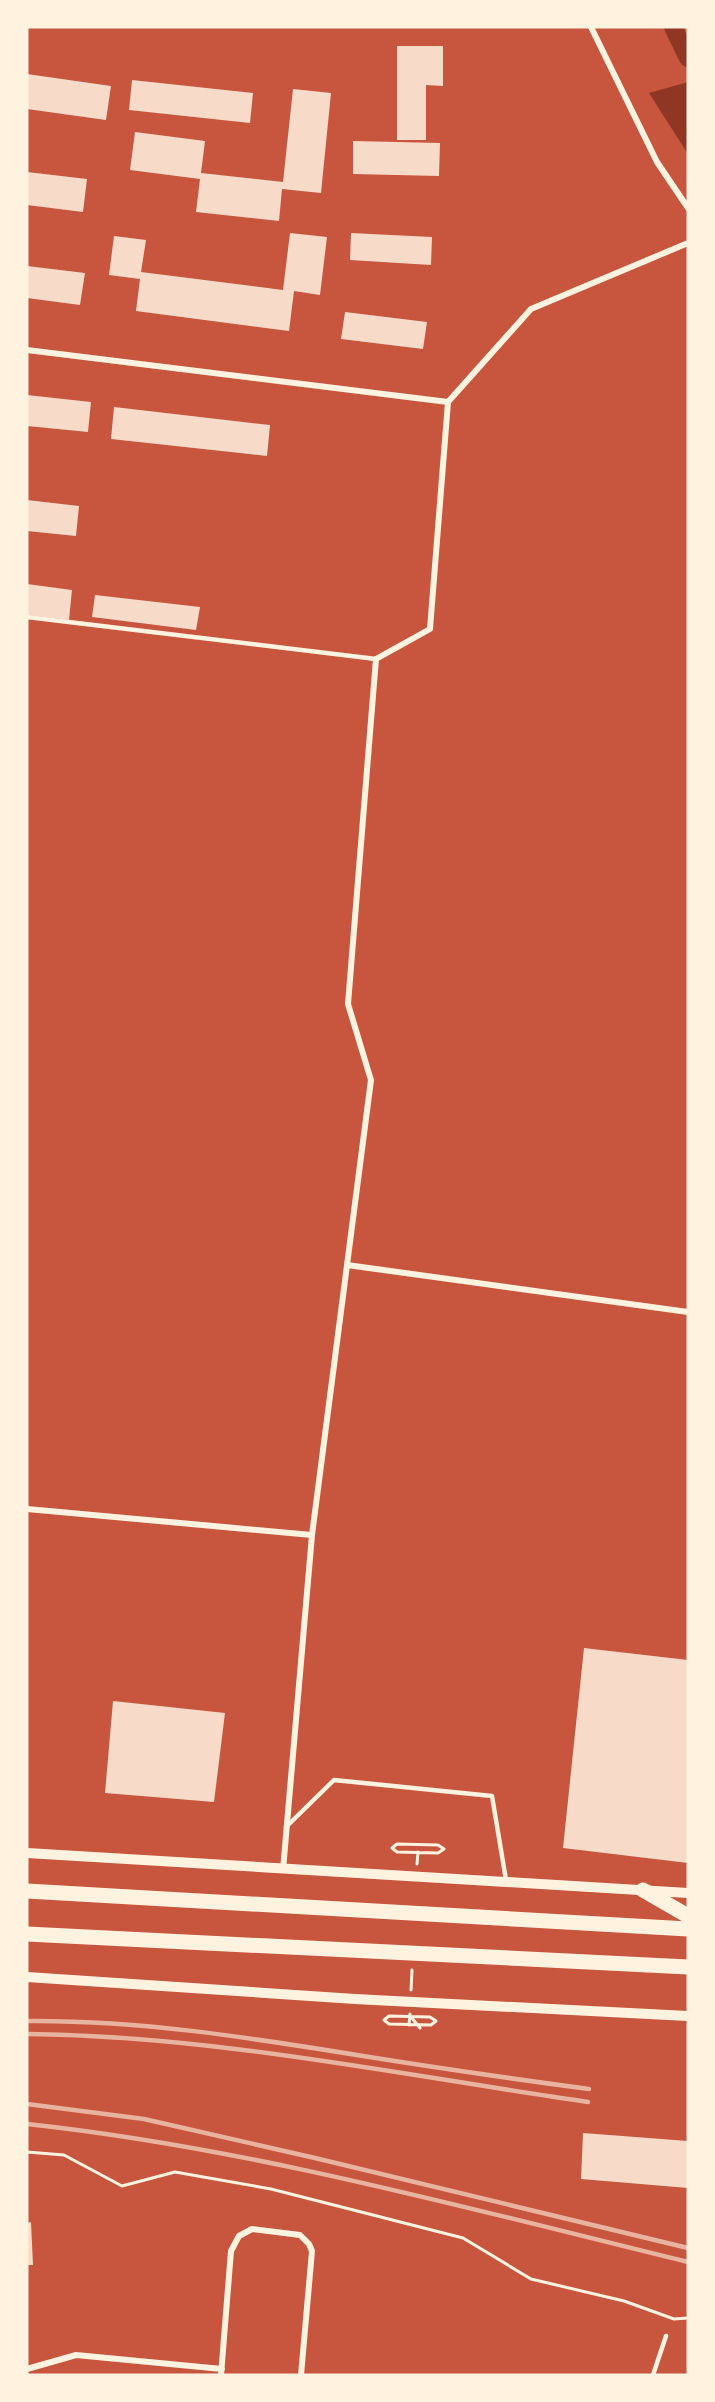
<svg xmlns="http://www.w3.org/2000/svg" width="715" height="2402" viewBox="0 0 715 2402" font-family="'Work Sans',sans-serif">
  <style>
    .water { fill: #8f3625 }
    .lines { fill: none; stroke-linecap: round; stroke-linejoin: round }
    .canal { stroke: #8f3625; stroke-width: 18 }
    .building { fill: #f7dbc8 }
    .path { stroke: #fff3e0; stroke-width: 3 }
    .service { stroke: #fff3e0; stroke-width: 4.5 }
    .minor { stroke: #fff3e0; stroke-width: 6 }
    .tertiary { stroke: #fff3e0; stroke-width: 10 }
    .trunk { stroke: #fff3e0; stroke-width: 15 }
    .rail { stroke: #e9b49f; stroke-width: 4.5 }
  </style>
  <rect width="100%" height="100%" fill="#c8553d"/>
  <!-- water -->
  <path class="water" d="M688 82V154L649 93Z"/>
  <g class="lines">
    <!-- canal -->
    <path class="canal" d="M673 27 688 58"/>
  </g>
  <!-- building -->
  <path class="building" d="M397 46H443V86L426 85V140H397Z
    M27 74 111 86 106 120 27 109Z
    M132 80 253 93 250 123 129 110Z
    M293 89 331 93 321 193 282 189 279 221 196 212 200 179 130 170 135 132 205 141 201 173 283 182Z
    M353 141 440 143 439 176 353 174Z
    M27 172 87 179 83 212 27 205Z
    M290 233 327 237 320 295 294 291 289 331 136 311 140 279 109 275 114 236 146 240 141 272 283 290Z
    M351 233 432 237 431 265 350 260Z
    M27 266 85 273 80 305 27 298Z
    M345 312 427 322 423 349 341 339Z
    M27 395 91 402 88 432 27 426Z
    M114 407 270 425 267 456 111 439Z
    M27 500 79 506 76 536 27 531Z
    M27 584 72 590 69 620 27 615Z
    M95 595 200 607 196 630 92 617Z
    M584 1648 688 1660V1863L563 1848Z
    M113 1701 225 1713 214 1802 105 1793Z
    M583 2133 688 2141V2188L581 2179Z
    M31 2222 33 2265H27V2223Z"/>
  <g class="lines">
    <!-- path -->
    <path class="path" d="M397 1844 438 1845 444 1849 438 1853 397 1852 392 1848Z
      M417 1864 418 1852
      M411 1990 412 1970
      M389 2016 430 2017 436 2021 431 2025 389 2024 384 2020Z
      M411 2017 420 2028
      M409 2025 410 2014
      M27 2152 64 2155 122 2186 175 2172 271 2189 463 2238 531 2279 624 2301 674 2319 688 2318"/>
    <!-- service -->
    <path class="service" d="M27 617 376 659
      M286 1827 334 1780 492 1796 506 1880
      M653 2375 666 2336"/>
    <!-- minor -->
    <path class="minor" d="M591 27 657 162 688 208
      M27 350 448 402
      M347 1265 688 1312
      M27 1509 312 1535
      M283 1870 312 1535 371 1080 348 1004 376 659 430 629 448 402 531 309 688 243
      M27 2369 76 2355 222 2369
      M221 2375 231 2251 239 2236 252 2229 300 2235 309 2244 312 2251 301 2375"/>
    <!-- tertiary -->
    <path class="tertiary" d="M27 1853 688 1893
      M27 1977 355 1999 688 2016"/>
    <!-- trunk -->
    <path class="trunk" d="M643 1890 688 1916
      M27 1891 688 1929
      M27 1934 688 1967"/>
    <!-- rail -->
    <path class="rail" d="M27 2021C140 2020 252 2038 363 2056 438 2068 514 2079 589 2089
      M27 2034C216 2036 401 2075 588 2102
      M27 2104 144 2119 315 2158 688 2248
      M27 2124C250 2148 470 2209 688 2262"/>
  </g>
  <!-- border -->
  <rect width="715" height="2402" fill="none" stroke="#fff3e0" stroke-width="57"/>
</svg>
